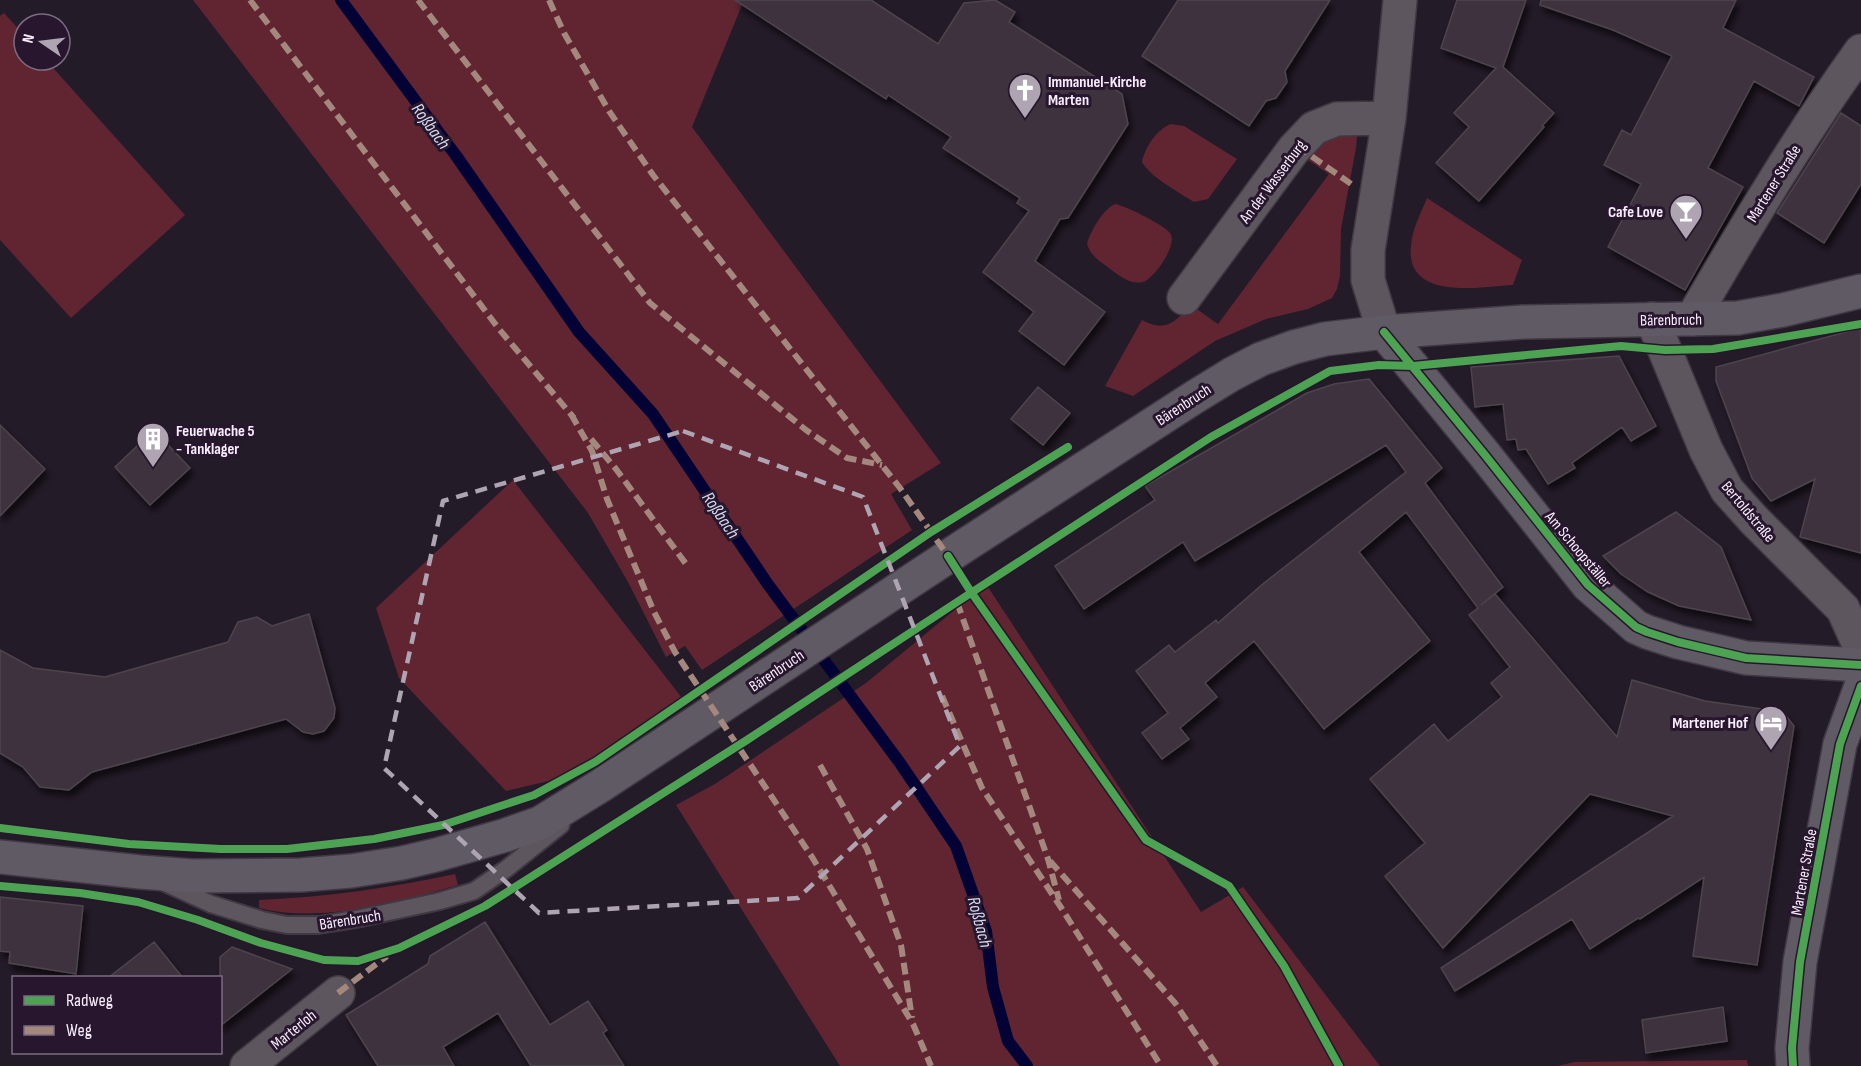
<svg xmlns="http://www.w3.org/2000/svg" width="1861" height="1066" viewBox="0 0 1861 1066" font-family="'Sofia Sans Condensed',sans-serif">
  <style>
    .green { fill: #602531 }
    .lines { fill: none; stroke-linecap: round; stroke-linejoin: round }
    .stream { stroke: #030235; stroke-width: 12 }
    .building { fill: #3c333c; stroke: #4e444d; stroke-width: 1.5; filter: url(#shadow) }
    .lane-casing { stroke: #403943; stroke-width: 20 }
    .street-casing { stroke: #403943; stroke-width: 36 }
    .secondary-casing { stroke: #403943; stroke-width: 36 }
    .lane { stroke: #5d565f; stroke-width: 16 }
    .street { stroke: #5d565f; stroke-width: 33 }
    .secondary { stroke: #605a65; stroke-width: 33 }
    .quiet { stroke: #a5887d; stroke-width: 6; stroke-dasharray: 12 6; stroke-linecap: butt }
    .cycleway-casing { stroke: #27162d; stroke-width: 11 }
    .cycleway { stroke: #4ca352; stroke-width: 8 }
    .marked { fill: none; stroke: #aea4b2; stroke-width: 4.5; stroke-dasharray: 12 8; stroke-linejoin: round }
    .labels { text-anchor: middle; stroke-width: 6; stroke-linejoin: round; paint-order: stroke }
    .poi-label { font-size: 16px; font-weight: bold; fill: #f9edfd; stroke: #27162d; text-anchor: start }
    .street-label { font-size: 16px; fill: #f9edfd; stroke: #27162d }
    .water-label { font-size: 18px; font-style: italic; fill: #d1dcef; stroke: #27162d }
  </style>
  <defs>
    <filter id="shadow"><feDropShadow dx="3.5" dy="6" stdDeviation="3" flood-color="#0009"/></filter>
  </defs>
  <rect width="100%" height="100%" fill="#241b28"/>
  <!-- green -->
  <path class="green" d="M193 0H744L692 127 941 463 891 494 912 530 702 670 685 646 666 657 628 582 588 513Z
    M4 13 24 35V60H46L185 215 71 318 0 240V16Z
    M1171 124 1184 126 1237 159 1208 199 1194 202C1180 193 1149 176 1142 162 1145 147 1157 129 1171 124Z
    M1353 132 1357 136 1356 148 1341 229 1340 276 1337 289 1332 298 1308 309 1266 319 1215 341 1133 396 1105 386 1142 320C1165 333 1175 322 1191 305L1218 324 1329 174 1302 156 1328 136Z
    M1427 198 1522 260 1513 285C1479 287 1405 301 1411 246 1412 229 1421 213 1427 198Z
    M1116 204C1127 207 1163 224 1170 233 1179 244 1153 280 1143 282 1130 285 1118 275 1109 268 1099 261 1091 256 1087 244 1090 232 1104 207 1116 204Z
    M513 480 682 698 570 776 506 791 399 678 376 608Z
    M986 584 1201 912 1243 887 1380 1066H840L676 805 715 784 866 683Z
    M455 874 458 885C398 902 320 924 259 908V900C325 897 391 888 455 874Z
    M1747 1060 1748 1066H1557L1575 1062Z"/>
  <g class="lines">
    <!-- stream -->
    <path class="stream" d="M341 0 457 157 579 332 653 414 767 583 900 763 956 846 986 931 993 987 1008 1041 1027 1066"/>
  </g>
  <!-- building -->
  <path class="building" d="M735 0H871L938 44 964 3 995 0 1015 12 1009 22 1122 94 1128 124 1068 218 1060 219 1035 261 1105 312 1064 365 1019 331 1034 312 983 272 1029 211 1017 203 1020 198 943 148 951 137 888 95 886 99Z
    M1178 0H1330L1285 71 1287 82 1276 98 1266 101 1249 126 1142 56Z
    M1457 0H1526L1503 67 1554 113 1542 126 1544 127 1479 201 1436 163 1469 127 1454 113 1496 68 1441 48Z
    M1541 0H1736L1723 28 1814 77 1799 106 1754 81 1708 168 1743 187 1685 290 1608 247 1641 184 1604 165 1622 130 1631 135 1672 56 1613 30 1540 5Z
    M1841 113 1861 126V184L1824 243 1777 213Z
    M1861 328V553L1800 537 1815 479 1771 501 1752 478 1716 381V367Z
    M1619 356 1656 426 1631 441 1622 427 1572 463 1575 468 1548 484 1526 449 1518 450 1516 439 1507 440 1503 404 1475 407 1471 367Z
    M1369 379 1442 468 1425 483 1503 587 1481 605 1495 594 1617 737 1632 680 1705 701 1783 712 1794 726 1757 965 1693 956 1704 877 1640 919 1638 918 1590 949 1572 919 1455 991 1441 968 1673 816 1590 794 1443 948 1385 876 1425 843 1370 779 1434 724 1448 741 1502 697 1491 683 1510 667 1469 615 1478 608 1406 512 1359 552 1430 641 1324 729 1254 641 1205 683 1217 697 1180 728 1189 739 1162 759 1142 733 1168 713 1136 671 1169 645 1175 652 1216 620 1218 623 1264 583 1406 472 1386 445 1195 561 1183 542 1084 609 1055 566 1155 500 1145 486 1307 393 1334 384Z
    M1038 387 1070 413 1043 445 1011 419Z
    M0 425 45 469 0 516Z
    M154 430 190 468 150 505 115 467Z
    M1676 512 1721 547 1751 620 1679 606 1648 592 1621 574 1603 556Z
    M309 614 335 708 334 718 324 731 313 734 303 732 286 719 92 772 69 790 40 787 23 767 0 753V650L33 668 105 677 228 642 238 622 257 617 272 626Z
    M0 897 83 906 76 974 9 963 10 952 0 951Z
    M485 922 550 1025 588 1001 607 1030 603 1033 624 1066H531L498 1013 443 1047 454 1066H378L346 1015 428 964 430 956Z
    M154 942 183 978H108Z
    M232 947 292 969 220 1026V957Z
    M1723 1007 1727 1041 1646 1053 1642 1020Z"/>
  <g class="lines">
    <defs>
      <path id="lane" d="M165 883 211 904 262 920 287 925H319L356 919 440 901 474 891 506 869 561 825"/>
      <path id="street" d="M1184 298 1294 149 1314 128 1337 119 1389 118
        M1652 319 1706 450 1727 490 1754 520 1843 609 1861 649
        M1692 319C1745 228 1799 137 1861 51
        M1384 332 1368 280V250L1389 118 1400 0
        M247 1066 338 993"/>
      <path id="secondary" d="M1384 332 1485 455 1588 585 1636 627 1647 632 1678 642 1746 658 1861 665
        M0 857 140 872 193 876 301 875 351 871 402 863 436 855 506 835 540 823 600 786 964 546 1193 398 1232 374 1261 359 1294 347 1325 339 1384 332 1523 322 1738 318 1783 310 1861 291
        M1793 1066 1792 1048 1800 962 1840 744 1861 686"/>
    </defs>
    <!-- lane casing -->
    <use href="#lane" class="lane-casing"/>
    <!-- street casing -->
    <use href="#street" class="street-casing"/>
    <!-- secondary casing -->
    <use href="#secondary" class="secondary-casing"/>
    <!-- lane -->
    <use href="#lane" class="lane"/>
    <!-- street -->
    <use href="#street" class="street"/>
    <!-- secondary -->
    <use href="#secondary" class="secondary"/>
    <!-- quiet -->
    <path class="quiet" d="M250 0 499 329 574 418
      M418 0 650 303 806 430 847 458 882 465
      M549 0 564 33 609 111 653 175 900 488 950 559
      M1297 146 1354 186
      M571 414 592 451 607 499 654 612 675 652 812 857 913 1024 931 1066
      M591 439 616 469 689 568
      M957 602 1048 859 1059 900
      M942 696 982 788 1062 909 1161 1066
      M820 765 867 849 901 945 912 1018
      M1050 861 1175 1003 1217 1066
      M338 993 387 956"/>
    <defs>
      <path id="cycleway" d="M1384 332 1485 455 1588 585 1636 627 1647 632 1678 642 1746 658 1861 665
        M948 556 971 592 1146 840 1229 886 1284 966 1339 1066
        M0 828 129 844 221 849H287L374 839 443 825 534 795 595 762 931 532 1068 447
        M0 886 80 893 138 902 198 920 261 943 324 960 358 961 399 948 485 906 747 740 957 602 1211 437 1330 371 1379 365 1413 366 1621 346 1665 350 1713 349 1861 324
        M1793 1066 1792 1048 1800 962 1840 744 1861 686"/>
    </defs>
    <!-- cycleway casing -->
    <use href="#cycleway" class="cycleway-casing"/>
    <!-- cycleway -->
    <use href="#cycleway" class="cycleway"/>
  </g>
  <!-- marked area -->
  <path class="marked" d="M683 431 863 497 960 746 798 898 539 913 384 768 443 501Z"/>
  <!-- icons -->
  <defs>
    <symbol id="church-pin" viewBox="-11 -11 22 30"><path d="M0 17L-7.5 6A9.5 9.5 0 1 1 7.5 6Z" fill="#aea4b2" stroke="#27162d"/><path d="M-1.2-6h2.4v3.5h3.3v2.4h-3.3V6h-2.4V-.1h-3.3v-2.4h3.3Z" fill="#fff"/></symbol>
    <symbol id="bar-pin" viewBox="-11 -11 22 30"><path d="M0 17L-7.5 6A9.5 9.5 0 1 1 7.5 6Z" fill="#aea4b2" stroke="#27162d"/><path d="M-6-5H6L.8 .8V4.5H3.5V6h-7V4.5H-.8V.8Z" fill="#fff"/></symbol>
    <symbol id="building-pin" viewBox="-11 -11 22 30"><path d="M0 17L-7.5 6A9.5 9.5 0 1 1 7.5 6Z" fill="#aea4b2" stroke="#27162d"/><path d="M-4-6H4V6H1V3H-1V6H-4ZM-2.5-4.3h1.7v1.8h-1.7ZM.8-4.3h1.7v1.8H.8ZM-2.5-1h1.7V.8h-1.7ZM.8-1h1.7V.8H.8Z" fill="#fff"/></symbol>
    <symbol id="hotel-pin" viewBox="-11 -11 22 30"><path d="M0 17L-7.5 6A9.5 9.5 0 1 1 7.5 6Z" fill="#aea4b2" stroke="#27162d"/><path d="M-6-4.5h1.5V1H6V5H4.5V3h-9V5H-6ZM-4 0a1.8 1.8 0 1 1 3.6 0ZM.5 0V-2.5h3Q6-2.5 6 0Z" fill="#fff"/></symbol>
  </defs>
  <g fill-rule="evenodd">
    <use href="#church-pin" x="1006" y="71" width="38" height="52"/>
    <use href="#bar-pin" x="1667" y="192" width="38" height="52"/>
    <use href="#building-pin" x="134" y="420" width="38" height="52"/>
    <use href="#hotel-pin" x="1752" y="703" width="38" height="52"/>
  </g>
  <g class="labels">
    <!-- poi labels -->
    <g class="poi-label">
      <text x="1048" y="87">Immanuel-Kirche<tspan x="1048" dy="18">Marten</tspan></text>
      <text x="1663" y="217" text-anchor="end">Cafe Love</text>
      <text x="176" y="436">Feuerwache 5<tspan x="176" dy="18">- Tanklager</tspan></text>
      <text x="1748" y="728" text-anchor="end">Martener Hof</text>
    </g>
    <!-- street labels -->
    <g class="street-label">
      <text transform="translate(1272 181) rotate(-53)" y="6">An der Wasserburg</text>
      <text transform="translate(1773 183) rotate(-58)" y="6">Martener Straße</text>
      <text transform="translate(1671 319) rotate(-1)" y="6">Bärenbruch</text>
      <text transform="translate(1183 404) rotate(-33)" y="6">Bärenbruch</text>
      <text transform="translate(1749 511) rotate(50)" y="6">Bertoldstraße</text>
      <text transform="translate(1579 549) rotate(50)" y="6">Am Schoopställer</text>
      <text transform="translate(776 670) rotate(-34)" y="6">Bärenbruch</text>
      <text transform="translate(1803 872) rotate(-80)" y="6">Martener Straße</text>
      <text transform="translate(350 919) rotate(-9)" y="6">Bärenbruch</text>
      <text transform="translate(293 1029) rotate(-39)" y="6">Marterloh</text>
    </g>
    <!-- water labels -->
    <g class="water-label">
      <text transform="translate(431 126) rotate(54)" y="6">Roßbach</text>
      <text transform="translate(721 515) rotate(56)" y="6">Roßbach</text>
      <text transform="translate(980 922) rotate(75)" y="6">Roßbach</text>
    </g>
  </g>
  <!-- legend -->
  <rect x="12" y="976" width="210" height="78" fill="#27162d" stroke="#7b6c80" stroke-width="1.5"/>
  <rect x="24" y="996" width="30" height="9" fill="#4ca352" stroke="#7b6c80" stroke-width="1.5"/>
  <text x="66" y="1006" font-size="18" fill="#f9edfd">Radweg</text>
  <rect x="24" y="1026" width="30" height="9" fill="#a5887d" stroke="#7b6c80" stroke-width="1.5"/>
  <text x="66" y="1036" font-size="18" fill="#f9edfd">Weg</text>
  <!-- north arrow -->
  <g transform="translate(42 42) rotate(284)"><circle r="28" fill="#27162d" stroke="#7b6c80" stroke-width="1.5"/>
  <path d="M0-4.5L10 22L0 15L-10 22Z" fill="#aea4b2"/>
  <text y="-9" font-size="16" font-weight="bold" text-anchor="middle" fill="#f9edfd">N</text>
  </g>
</svg>
